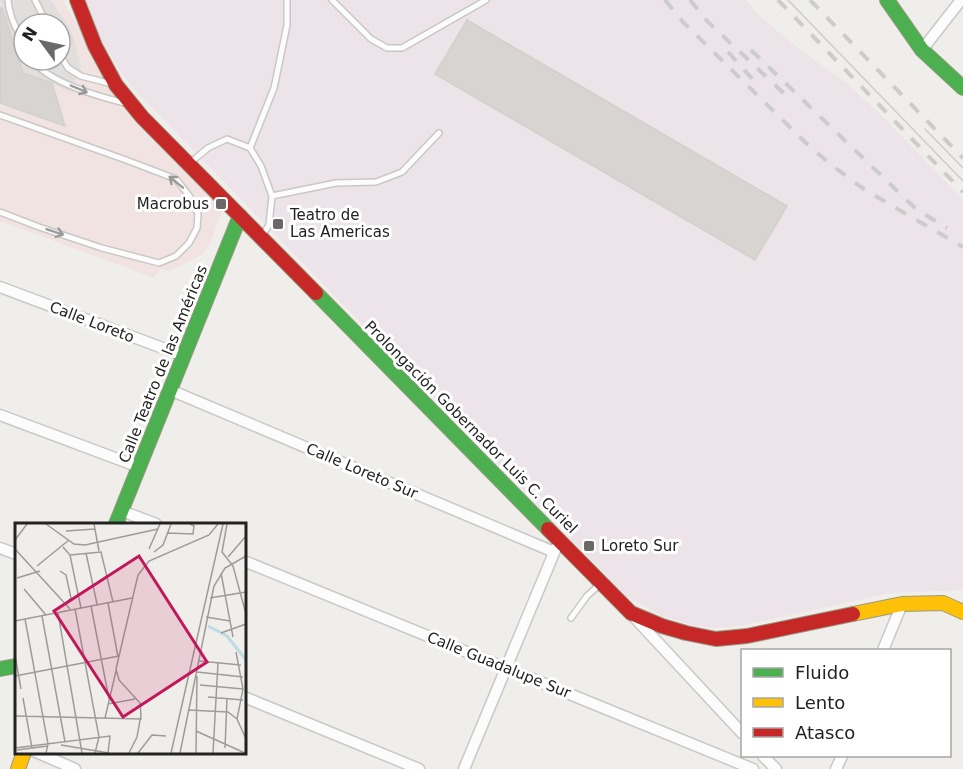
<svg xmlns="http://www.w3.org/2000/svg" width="963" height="769" viewBox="0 0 963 769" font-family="'DejaVu Sans',sans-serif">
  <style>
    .commercial { fill: #f1e3e1; fill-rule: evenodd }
    .industrial { fill: #ede4e9 }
    .parking { fill: #e0dfde; fill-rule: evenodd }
    .building { fill: #d7d4d2; stroke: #d3d0cc; stroke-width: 1.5 }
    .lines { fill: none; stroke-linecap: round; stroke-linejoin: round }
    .lane-casing { stroke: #c9c8c7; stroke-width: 8 }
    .street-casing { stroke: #c9c8c7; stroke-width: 13 }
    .fast-casing { stroke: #999a82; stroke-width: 16 }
    .slow-casing { stroke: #999a82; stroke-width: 16 }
    .jam-casing { stroke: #999a82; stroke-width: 16 }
    .lane { stroke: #fdfcfc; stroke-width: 5 }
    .street { stroke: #fdfcfc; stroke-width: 10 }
    .fast { stroke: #4caf50; stroke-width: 14 }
    .slow { stroke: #ffc107; stroke-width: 14 }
    .jam { stroke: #c62828; stroke-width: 14 }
    .tram { stroke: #ccc; stroke-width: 1.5 }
    .rail { stroke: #ccc; stroke-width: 4; stroke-dasharray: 12 12; stroke-linecap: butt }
    .oneway { stroke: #9a9a9a }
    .poi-dot { fill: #6a6968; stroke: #fff; stroke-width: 2 }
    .labels { text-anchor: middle; stroke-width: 6; stroke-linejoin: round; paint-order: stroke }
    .poi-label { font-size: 15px; fill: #222; stroke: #fff; text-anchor: start }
    .street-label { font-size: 15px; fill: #222; stroke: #fff }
    .inset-river { fill: none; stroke: #bfdbe3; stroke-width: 3 }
    .inset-road { fill: none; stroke: #9e9c9b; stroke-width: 1.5 }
    .view { fill: #c2185b; fill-opacity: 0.15; stroke: #c2185b; stroke-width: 3 }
    .inset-edge { fill: none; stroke: #222; stroke-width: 3 }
  </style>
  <rect width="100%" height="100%" fill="#f0eeeb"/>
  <!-- commercial -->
  <path class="commercial" d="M0 0H62L82 32 93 61 111 85 224 206 210 243 203 254 170 271 160 269 154 278 0 221ZM24 24H60V60H24Z"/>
  <!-- industrial -->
  <path class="industrial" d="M86 0H746L758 14 794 45 848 84 882 116 963 199V590L890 593 745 625 719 628 695 626 662 616 626 596 130 85 104 46Z"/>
  <!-- parking -->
  <path class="parking" d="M0 0H50L69 26 75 42 81 69 69 92 52 83 23 73ZM24 24H60V60H24Z"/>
  <!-- building -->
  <path class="building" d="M0 8H2L23 73 52 83 65 126 0 103Z
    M467 20 787 206 755 260 435 74Z"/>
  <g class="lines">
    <defs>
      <path id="lane" d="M8 0C9 17 17 29 24 45
        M35 0 47 24
        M332 0 371 39 387 48H402L486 0
        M60 55 68 68 81 76 112 84
        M33 60C47 82 100 97 125 103
        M0 115 126 160 176 179 190 197 198 214 197 228 189 243 176 256 159 263 102 248 39 227 0 212
        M250 148 274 88 287 25V0
        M190 163 208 148 227 139 250 148 261 166 272 196 269 225 262 236
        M272 196 336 183 376 182 402 172 439 133
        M571 618 587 596 599 585"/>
      <path id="street" d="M922 50 961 0
        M0 287 184 356
        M170 390 554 552
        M0 415 139 467
        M122 511 156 524
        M0 548 16 554
        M244 561 753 769
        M635 618 742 733
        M883 650 902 604
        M244 697 419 769
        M36 752 75 769
        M763 756 776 769
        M464 769 556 548
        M836 769 842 756"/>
      <path id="fast" d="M887 0 922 50 963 88
        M316 293 548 529
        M116 524 240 216
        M0 669 16 666"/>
      <path id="slow" d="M853 614 902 604 943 603 963 612
        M18 769 24 752"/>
      <path id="jam" d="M77 0 95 46 116 85 142 117 316 293
        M548 529 631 613 662 626 686 633 716 639 747 636 853 614"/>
    </defs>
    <!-- lane casing -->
    <use href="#lane" class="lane-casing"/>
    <!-- street casing -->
    <use href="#street" class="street-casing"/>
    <!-- fast casing -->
    <use href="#fast" class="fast-casing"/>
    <!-- slow casing -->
    <use href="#slow" class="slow-casing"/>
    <!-- jam casing -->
    <use href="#jam" class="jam-casing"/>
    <!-- lane -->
    <use href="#lane" class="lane"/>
    <!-- street -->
    <use href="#street" class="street"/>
    <!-- fast -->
    <use href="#fast" class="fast"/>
    <!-- slow -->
    <use href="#slow" class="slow"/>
    <!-- jam -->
    <use href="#jam" class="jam"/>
    <!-- tram -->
    <path class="tram" d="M788 0 963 181
      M925 129 963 168"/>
    <!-- rail -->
    <path class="rail" d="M665 0 683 22 808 145 830 164 865 190 963 247
      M690 0 707 21 792 101
      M778 0 963 192
      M810 0 963 158
      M751 50 916 209 947 228
      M728 52 758 85"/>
  </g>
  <!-- one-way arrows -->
  <defs><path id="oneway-shaft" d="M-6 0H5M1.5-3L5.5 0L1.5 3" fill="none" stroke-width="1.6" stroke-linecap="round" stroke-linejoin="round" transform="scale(1.5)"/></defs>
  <g class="oneway">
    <use href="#oneway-shaft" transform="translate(79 89) rotate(23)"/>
    <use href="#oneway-shaft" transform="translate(176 182) rotate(-141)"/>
    <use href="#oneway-shaft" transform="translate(55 232) rotate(18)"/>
  </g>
  <!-- markers -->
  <g class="poi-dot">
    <rect x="215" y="198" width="12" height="12" rx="3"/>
    <rect x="272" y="218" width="12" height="12" rx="3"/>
    <rect x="583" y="540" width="12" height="12" rx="3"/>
  </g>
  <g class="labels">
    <!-- poi labels -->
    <g class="poi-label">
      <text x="209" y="209" text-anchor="end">Macrobus</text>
      <text x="290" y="220">Teatro de<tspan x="290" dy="17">Las Americas</tspan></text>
      <text x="601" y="551">Loreto Sur</text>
    </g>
    <!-- street labels -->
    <g class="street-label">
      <text transform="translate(92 322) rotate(21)" y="5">Calle Loreto</text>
      <text transform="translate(163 364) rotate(-68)" y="5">Calle Teatro de las Américas</text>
      <text transform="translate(471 427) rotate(45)" y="5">Prolongación Gobernador Luis C. Curiel</text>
      <text transform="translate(362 471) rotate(23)" y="5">Calle Loreto Sur</text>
      <text transform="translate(499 665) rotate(22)" y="5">Calle Guadalupe Sur</text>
    </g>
  </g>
  <!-- overview -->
  <g transform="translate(15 523)">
    <rect width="231" height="231" fill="#f0eeeb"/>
    <path class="inset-river" d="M193 103 212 113 231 137"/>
    <path class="inset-road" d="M31 1 59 21 70 22 143 6M79 1 84 28M212 1 207 29 218 43 231 91M51 8 80 6M152 10 178 11 179 3 175 1M0 17 12 1M48 24 55 32 66 85M0 26 55 86M134 26 145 1M139 29 148 22 156 1M71 30 82 81M55 32 86 29 98 79M213 34 231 13M22 43 54 17M45 48 51 52 56 75 50 81M206 50 218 114M2 55 25 48M9 66 31 92M195 75 231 69M93 80 103 134M76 83 94 176M60 86 84 214 80 230M43 90 67 230M27 93 50 219M191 94 215 98M10 96 33 221 31 230M0 98 117 75M206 110 231 101M221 129 228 166 222 196 231 216M0 132 6 166M184 138 226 142M182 149 228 154M0 153 104 133M185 162 228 166M193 174 228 177M8 175 17 225M93 181 120 176M173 187 213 189 222 196M0 193 127 196M90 195 101 148M181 208 230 230M46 222 94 230M0 225 95 213 93 230M210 225 212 176M2 227 33 223M114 230 122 214 126 192 125 180 104 157 101 146 123 52 134 38 194 12 203 1M123 230 137 212 151 213M156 230 208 1M165 230 199 63 210 45 231 33M181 230 182 153M198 230 203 140"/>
    <path class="view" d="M124 33 192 139 108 194 39 88Z"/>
    <rect width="231" height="231" class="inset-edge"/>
  </g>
  <!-- legend -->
  <rect x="741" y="649" width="210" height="108" fill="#ffffff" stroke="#a7a7a7" stroke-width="1.5"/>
  <rect x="753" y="668" width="30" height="9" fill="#4caf50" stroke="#a7a7a7" stroke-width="1.5"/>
  <text x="795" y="679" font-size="18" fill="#222222">Fluido</text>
  <rect x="753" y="698" width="30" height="9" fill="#ffc107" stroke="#a7a7a7" stroke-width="1.5"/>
  <text x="795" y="709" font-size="18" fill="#222222">Lento</text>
  <rect x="753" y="728" width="30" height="9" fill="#c62828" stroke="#a7a7a7" stroke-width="1.5"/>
  <text x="795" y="739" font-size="18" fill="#222222">Atasco</text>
  <!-- north arrow -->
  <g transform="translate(42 42) rotate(303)"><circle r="28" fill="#ffffff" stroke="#a7a7a7" stroke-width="1.5"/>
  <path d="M0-4.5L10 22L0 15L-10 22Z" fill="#6a6968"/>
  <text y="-9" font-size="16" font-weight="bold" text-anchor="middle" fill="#222222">N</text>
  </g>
</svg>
